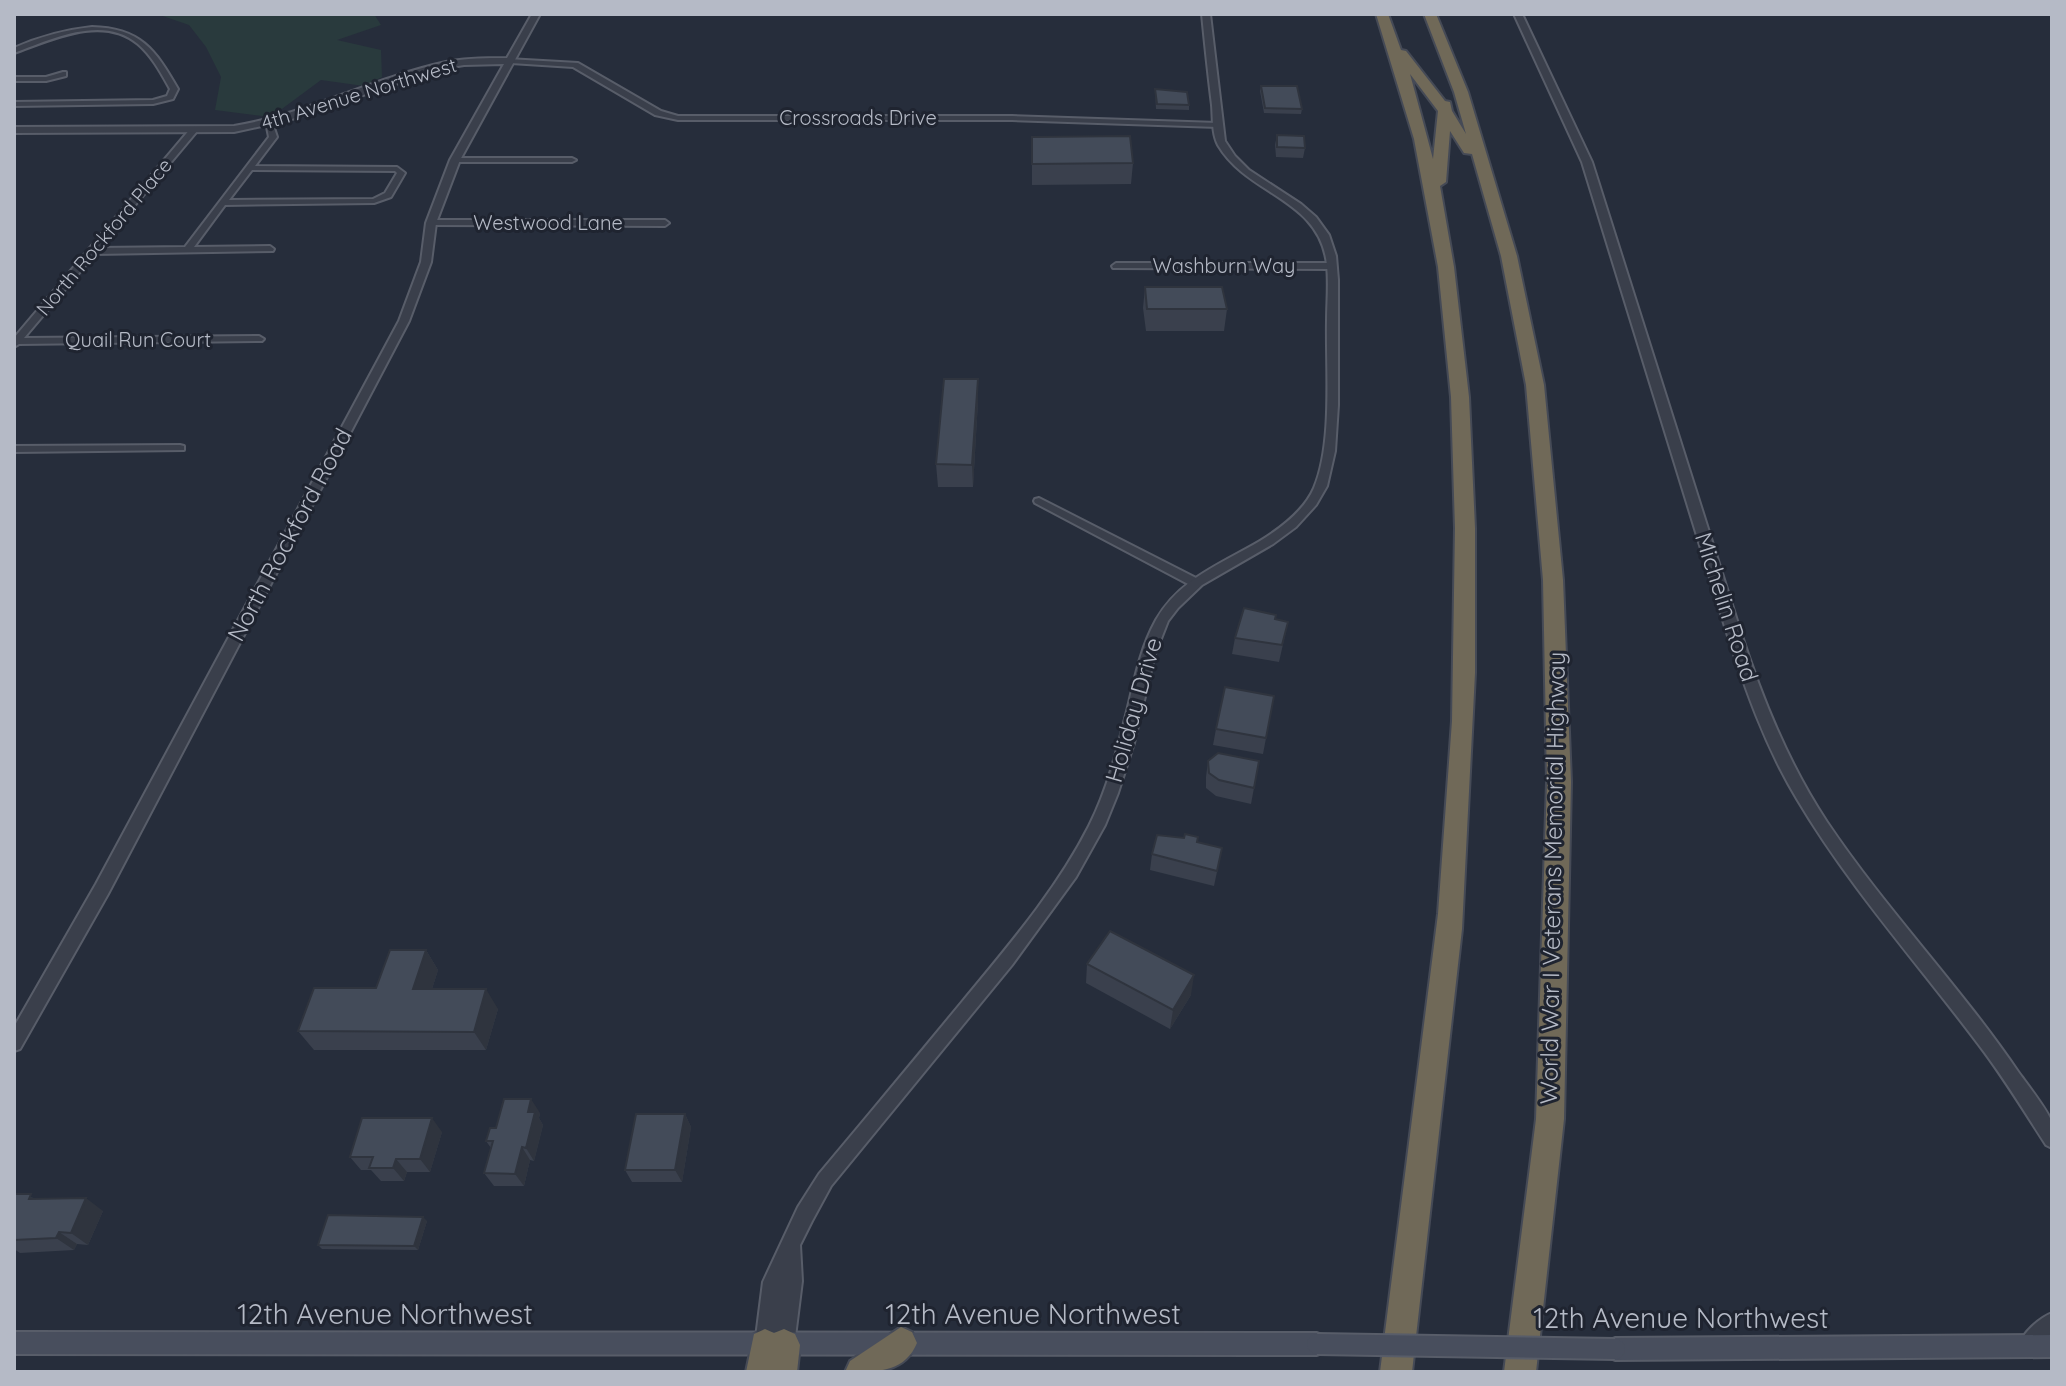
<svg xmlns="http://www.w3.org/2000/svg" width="2066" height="1386" viewBox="0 0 2066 1386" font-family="Quicksand,sans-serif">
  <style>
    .green { fill: #293a3d }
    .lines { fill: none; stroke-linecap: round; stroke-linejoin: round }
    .minor-casing { stroke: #585d69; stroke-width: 4 }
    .tertiary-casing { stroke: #585d69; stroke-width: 4 }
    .secondary-casing { stroke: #585d69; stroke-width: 4 }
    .motorway-casing { stroke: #454a56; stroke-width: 4 }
    .minor { fill: #3a3f4b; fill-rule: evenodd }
    .tertiary { fill: #3a3f4b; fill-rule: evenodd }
    .secondary { fill: #484e5d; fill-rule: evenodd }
    .motorway { fill: #706958; fill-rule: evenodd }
    .secondary-bridge-casing { stroke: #585d69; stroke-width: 24; stroke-linecap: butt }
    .secondary-bridge { stroke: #484e5d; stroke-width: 20 }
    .wall { fill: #3a404d }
    .shaded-wall { fill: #2f343e }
    .building { fill: #434b59; stroke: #2f343e; stroke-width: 2 }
    .labels { text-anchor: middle; stroke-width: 6; stroke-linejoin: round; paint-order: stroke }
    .far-street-label { font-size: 20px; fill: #b5bac6; stroke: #1f2430 }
    .street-label { font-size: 24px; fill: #b5bac6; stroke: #1f2430 }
    .near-street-label { font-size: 28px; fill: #b5bac6; stroke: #1f2430 }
  </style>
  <rect width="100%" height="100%" fill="#262d3b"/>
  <!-- green -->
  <path class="green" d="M157 14H374L381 25 337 40 381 50 382 77 364 86 321 80 271 117 215 110 221 77 206 47 189 25Z"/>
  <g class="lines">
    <defs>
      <path id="minor" d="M92 27C140 28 155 49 178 89L173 99 153 104 14 106V102L153 100 167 96 170 89C161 73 152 56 138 44 102 14 51 40 14 53V48C39 37 64 30 92 27Z
        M508 59 578 63 661 111 678 116H1012L1218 123 1222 125 1218 127 1012 120H678L655 115 573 67 511 63 507 61Z
        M63 72H66V76L46 81H14V77H46Z
        M266 122H272L277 137 255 166 397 167 405 173 391 197 374 203 225 205 194 247 270 246 274 249 273 251 95 254 24 338 259 336 264 339 262 341 19 344 14 347V338L191 128 198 130 99 248 185 247 269 137ZM252 170 395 171 397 173 385 193 373 199 229 200Z
        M452 158H572L576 160 572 162H452Z
        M431 220H665L669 223 665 226 428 225V221Z
        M1116 263H1332L1336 266 1332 269 1113 268 1112 266Z
        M180 445 184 446V450L14 452V446Z
        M1039 498 1198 579 1200 582 1194 586 1190 585 1035 503 1034 501 1035 499Z"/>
      <path id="tertiary" d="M532 14H540L460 160 436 223 431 262 409 321 108 894 20 1049 14 1051V1027L96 884 399 321 421 262 426 223 450 160 504 64 464 65 440 69 289 120 234 132 14 133V127L234 126C307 114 373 78 446 62 466 58 487 58 507 58Z
        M1202 14H1210L1225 141 1235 156 1249 170 1301 204 1316 217 1329 235 1336 256 1338 280V405L1335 451 1327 486 1316 505 1296 527 1273 544 1202 585 1178 608 1168 621 1155 654 1134 743 1118 793 1105 825 1076 877 1012 965 831 1186 812 1221 800 1245 802 1281 794 1345 791 1352 784 1355 777 1352 774 1346 772 1352 765 1355 758 1352 755 1345 763 1282 798 1207 819 1174C867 1117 915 1059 962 1002 1008 946 1056 891 1089 826 1108 788 1118 747 1128 707 1135 677 1141 647 1156 620 1179 579 1221 564 1260 541 1281 528 1304 511 1314 488 1333 443 1326 370 1327 321 1327 303 1329 284 1327 265 1320 198 1248 196 1218 145 1212 134 1213 117 1212 105 1208 74 1205 44 1202 14Z
        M1514 14H1522L1592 162 1740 630C1762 698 1788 763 1827 822 1886 910 1960 986 2019 1073 2027 1084 2049 1112 2052 1123 2054 1130 2052 1140 2052 1148L2046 1145C2026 1114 2007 1083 1985 1053 1922 968 1851 890 1797 799 1765 746 1745 688 1726 630L1582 162Z
        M2052 1313V1337L2035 1353 2028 1356 2021 1353 2018 1346C2023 1333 2039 1318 2052 1313Z"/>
      <path id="secondary" d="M14 1332 1317 1333 1325 1336 1328 1344 1325 1352 1317 1355 14 1354Z
        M2052 1335V1357L1615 1360 1607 1357 1604 1349 1607 1341 1615 1338Z"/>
      <path id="motorway" d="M1376 14H1388L1401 50 1406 51 1445 101 1450 102 1452 111 1466 134 1454 92 1424 14H1436L1468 92 1517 256 1544 385 1563 580 1571 782 1564 1119 1536 1372H1504L1536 1119 1547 782 1543 580 1526 385 1501 256 1472 154 1464 153 1450 131 1446 182 1440 186 1454 267 1469 397 1475 528V673L1462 929 1412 1372H1380L1438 914 1452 721 1455 528 1451 397 1438 267 1414 139ZM1410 74 1438 111 1433 159Z
        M901 1327 912 1332 917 1343C904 1374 874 1372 845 1372L850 1361Z
        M765 1329 774 1333 784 1329 795 1334 800 1345 797 1372H746L754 1334Z"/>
    </defs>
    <!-- minor casing -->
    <use href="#minor" class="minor-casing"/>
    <!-- tertiary casing -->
    <use href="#tertiary" class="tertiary-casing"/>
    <!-- secondary casing -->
    <use href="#secondary" class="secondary-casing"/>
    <!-- motorway casing -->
    <use href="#motorway" class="motorway-casing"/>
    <!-- minor -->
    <use href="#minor" class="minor"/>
    <!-- tertiary -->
    <use href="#tertiary" class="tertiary"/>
    <!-- secondary -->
    <use href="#secondary" class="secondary"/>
    <!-- motorway -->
    <use href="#motorway" class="motorway"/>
    <defs>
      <path id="secondary-bridge" d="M1317 1344 1615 1349"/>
    </defs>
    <!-- secondary-bridge casing -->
    <use href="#secondary-bridge" class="secondary-bridge-casing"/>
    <!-- secondary-bridge -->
    <use href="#secondary-bridge" class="secondary-bridge"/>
  </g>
  <!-- wall -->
  <path class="wall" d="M1261 86 1302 109 1301 114 1264 113 1260 91Z
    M1155 89 1189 105V110L1156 109Z
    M1277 135 1305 148 1303 158 1276 157 1275 145Z
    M1032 137 1133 163 1131 184 1032 185Z
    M1145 287 1227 309 1224 331H1146L1143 308Z
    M978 379V401L973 487H938L936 464Z
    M1288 622 1279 662 1232 654 1235 638Z
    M1274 696 1263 754 1213 745 1216 729Z
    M1208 761H1259L1251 804 1216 796 1206 788V777Z
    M1197 842 1222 848 1214 886 1150 870 1152 854Z
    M426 950 438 970 432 989 498 1009 486 1050H314L298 1031 376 988Z
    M1087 964 1191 995 1170 1029 1086 983Z
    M540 1113 539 1118 543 1125 534 1161 530 1160 524 1186H494L484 1173 491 1148 486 1141 496 1128Z
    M685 1114 691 1127 682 1182H632L625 1170Z
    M442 1132 430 1172H407L404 1181H381L371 1170H361L350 1157Z
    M14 1194 39 1199 103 1211 88 1245 77 1244 74 1250 20 1253 14 1249Z
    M427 1221 418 1250 322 1249 318 1245Z"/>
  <!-- shaded-wall -->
  <path class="shaded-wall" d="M978 379V401L973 487 972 465Z
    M426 950 438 970 426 1008 413 989Z
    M1194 975 1191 995 1170 1029 1173 1010Z
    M486 989 498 1009 486 1050 474 1032Z
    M531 1099 540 1113 539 1118 543 1125 534 1161 526 1148 528 1112Z
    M685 1114 691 1127 682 1182 675 1170Z
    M432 1118 442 1132 430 1172 420 1159Z
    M522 1147 530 1160 524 1186 515 1174Z
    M396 1159 407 1172 404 1181 393 1168Z
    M86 1198 103 1211 88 1245 71 1233Z
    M423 1217 427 1221 418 1250 414 1246Z
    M59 1232 77 1244 74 1250 56 1238Z"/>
  <!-- building -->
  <path class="building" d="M1261 86H1297L1302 109 1265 108Z
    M1155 89 1187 92 1189 105 1157 104Z
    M1277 135 1304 136 1305 148 1277 147Z
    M1130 136 1133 163 1032 164V137Z
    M1145 287H1222L1227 309H1147Z
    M944 379H978L972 465 936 464Z
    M1244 608 1276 615 1275 619 1288 622 1282 645 1235 638Z
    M1225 687 1274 696 1266 738 1216 729Z
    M1218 753 1259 761 1254 788 1219 780 1209 773 1208 761Z
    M1185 834 1198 837 1197 842 1222 848 1217 871 1152 854 1157 835 1184 838Z
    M1110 931 1194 975 1173 1010 1087 964Z
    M390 950H426L413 989H486L474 1032 298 1031 314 988H376Z
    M504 1099H531L528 1112H535L526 1148 522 1147 515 1174 484 1173 493 1141H486L490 1128H496Z
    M636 1114H685L675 1170H625Z
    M362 1118H432L420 1159H396L393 1168H369L373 1157H350Z
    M14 1194H31L29 1199 86 1198 71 1233 59 1232 56 1238 14 1240Z
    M328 1215 423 1217 414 1246 318 1245Z"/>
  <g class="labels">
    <!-- far-street labels -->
    <g class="far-street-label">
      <text transform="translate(359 94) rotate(-17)" y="7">4th Avenue Northwest</text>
      <text x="858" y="125">Crossroads Drive</text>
      <text x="548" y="230">Westwood Lane</text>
      <text transform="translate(104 237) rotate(-50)" y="7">North Rockford Place</text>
      <text x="1224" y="273">Washburn Way</text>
      <text x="138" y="347">Quail Run Court</text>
    </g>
    <!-- street labels -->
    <g class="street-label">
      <text transform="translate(290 535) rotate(-62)" y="8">North Rockford Road</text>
      <text transform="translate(1726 607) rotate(72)" y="8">Michelin Road</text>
      <text transform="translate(1134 710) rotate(-74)" y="8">Holiday Drive</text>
      <text transform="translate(1553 878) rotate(-89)" y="8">World War I Veterans Memorial Highway</text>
    </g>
    <!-- near-street labels -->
    <g class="near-street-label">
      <text x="385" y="1324">12th Avenue Northwest</text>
      <text x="1033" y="1324">12th Avenue Northwest</text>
      <text x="1681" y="1328">12th Avenue Northwest</text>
    </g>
  </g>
  <!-- border -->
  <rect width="2066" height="1386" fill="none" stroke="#b5bac6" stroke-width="32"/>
</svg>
